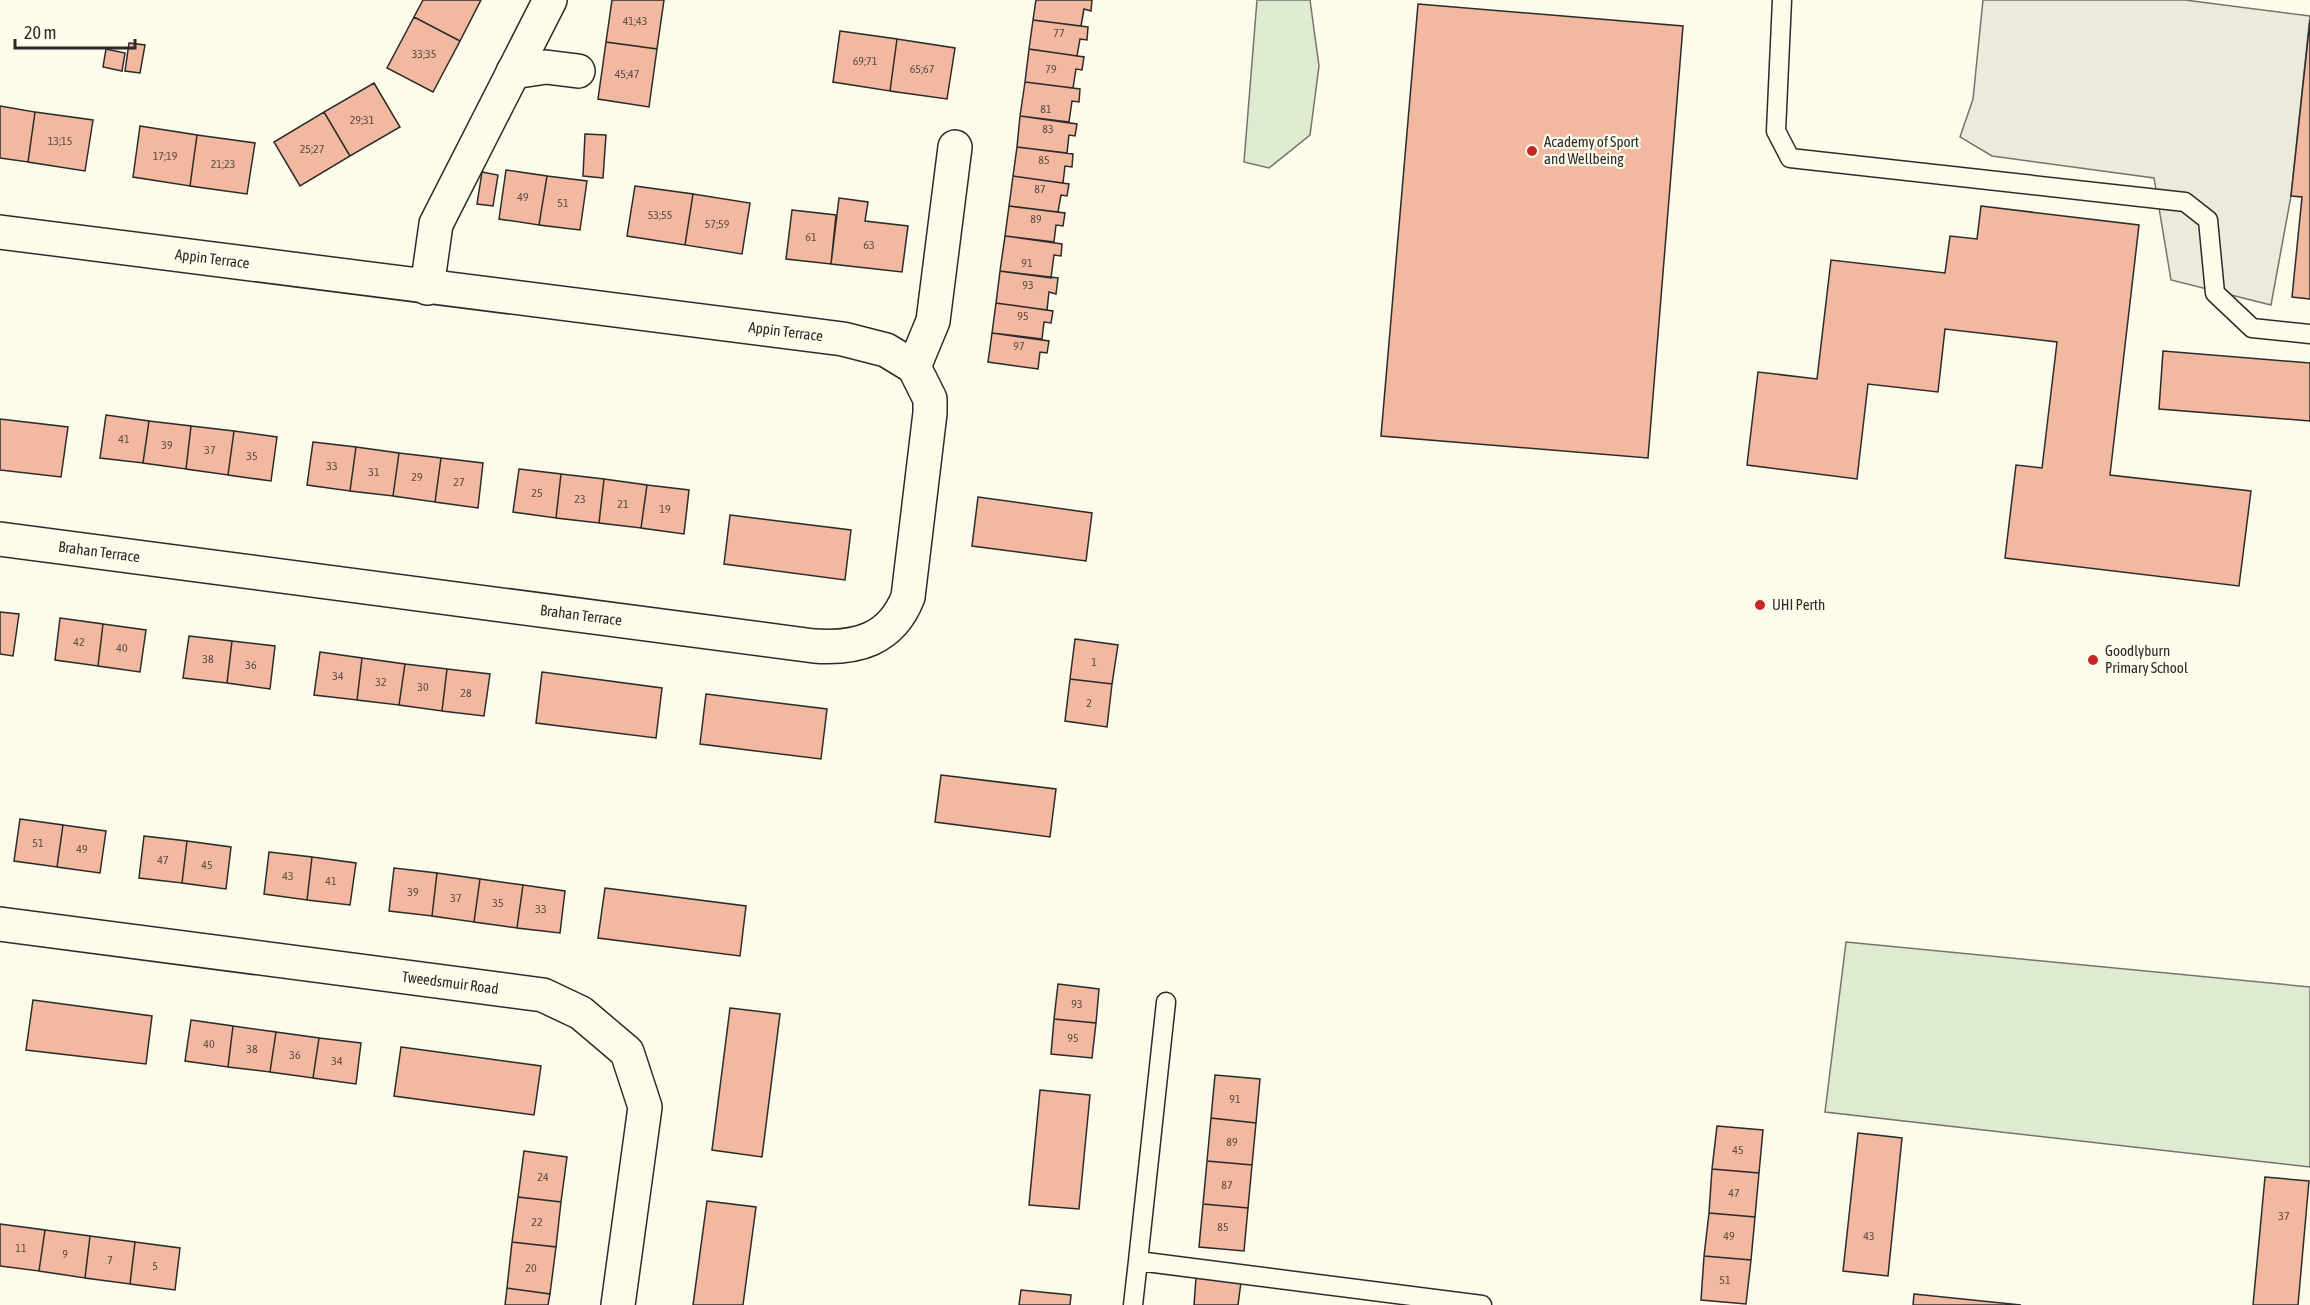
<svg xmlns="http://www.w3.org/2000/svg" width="2310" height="1305" viewBox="0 0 2310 1305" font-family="'Asap Condensed',sans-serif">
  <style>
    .green { fill: #deebd1; stroke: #74746e; stroke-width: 1.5 }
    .parking { fill: #eceadb; stroke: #74746e; stroke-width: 1.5 }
    .building { fill: #f2b8a0; stroke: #2b2b2b; stroke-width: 1.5 }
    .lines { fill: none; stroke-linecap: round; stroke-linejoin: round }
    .service-casing { stroke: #2b2b2b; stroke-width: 21 }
    .minor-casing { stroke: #2b2b2b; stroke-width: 36 }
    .service { stroke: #fdfbea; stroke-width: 18 }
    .minor { stroke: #fdfbea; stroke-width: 33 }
    .poi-dot { fill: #c62828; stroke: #fdfbea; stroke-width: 2 }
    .labels { text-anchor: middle; stroke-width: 4.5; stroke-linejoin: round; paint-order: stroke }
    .number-label { font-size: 12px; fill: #5d4e48 }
    .poi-label { font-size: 15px; fill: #2b2b2b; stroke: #fdfbea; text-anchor: start }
    .street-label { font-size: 15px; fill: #2b2b2b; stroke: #fdfbea }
  </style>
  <rect width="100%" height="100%" fill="#fdfbea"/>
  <!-- green -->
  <path class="green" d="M1257 0H1310L1319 66 1310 135 1269 168 1244 162Z
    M1846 942 2310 987V1167L1825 1112Z"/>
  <!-- parking -->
  <path class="parking" d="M1983 0H2185L2310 16 2291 196 2271 305 2171 280 2154 178 1992 156 1960 137 1973 99Z"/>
  <!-- building -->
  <path class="building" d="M423 0H481L460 41 414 17Z
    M612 0H664L657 49 606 42Z
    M1036 0H1092L1091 11 1084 9 1081 26 1033 20Z
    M1418 4 1683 26 1648 458 1381 436Z
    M414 17 460 41 433 92 387 68Z
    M1033 20 1088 27 1087 40 1080 39 1077 56 1029 49Z
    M2310 20V299L2292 297 2302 197 2291 196Z
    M840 31 897 39 890 91 833 82Z
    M897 39 955 48 947 99 890 91Z
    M606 42 657 49 649 107 598 99Z
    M129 43 145 45 140 73 125 71Z
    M106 49 125 53 122 71 103 67Z
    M1029 49 1084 57 1082 70 1076 69 1073 88 1025 82Z
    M1025 82 1080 89 1079 102 1072 101 1069 122 1020 116Z
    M374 83 400 127 350 156 324 112Z
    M0 106 35 112 28 162 0 158Z
    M35 112 93 120 85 171 28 162Z
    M324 112 350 156 300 186 274 142Z
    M1020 116 1077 124 1075 136 1069 135 1067 153 1017 147Z
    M140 126 197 135 190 186 133 177Z
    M585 134 606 135 603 178 583 176Z
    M197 135 255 143 247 194 190 186Z
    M1017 147 1073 154 1072 167 1065 166 1063 183 1013 176Z
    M506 170 547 176 539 225 499 219Z
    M482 172 498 175 493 206 477 204Z
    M547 176 587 181 580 230 539 225Z
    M1013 176 1069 184 1067 196 1061 195 1058 212 1009 206Z
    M635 186 693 194 685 245 627 236Z
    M693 194 750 203 742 254 685 245Z
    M839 198 868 202 865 221 908 226 902 272 831 264Z
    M1009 206 1065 213 1063 226 1056 225 1054 242 1005 236Z
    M1981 206 2139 225 2110 475 2251 491 2239 586 2005 558 2016 465 2042 468 2057 342 1945 329 1938 392 1868 384 1857 479 1747 465 1758 372 1817 379 1831 260 1945 273 1950 236 1977 239Z
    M792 210 836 215 831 264 786 259Z
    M1005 236 1062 244 1061 256 1054 255 1051 278 1000 271Z
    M1000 271 1058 278 1056 294 1049 292 1047 310 996 303Z
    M996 303 1053 311 1051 323 1044 322 1042 339 992 333Z
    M992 333 1049 341 1047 353 1040 352 1038 369 988 362Z
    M2163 351 2310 363V421L2159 409Z
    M106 415 149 421 143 463 100 458Z
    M0 419 68 427 61 477 0 470Z
    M149 421 191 426 186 469 143 463Z
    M191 426 234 431 228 475 186 469Z
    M234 431 277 437 271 481 228 475Z
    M313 442 356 447 350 491 307 485Z
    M356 447 399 453 393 496 350 491Z
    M399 453 441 458 435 502 393 496Z
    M441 458 483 463 478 508 435 502Z
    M519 469 561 474 556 518 513 512Z
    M561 474 604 479 599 523 556 518Z
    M604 479 647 485 641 528 599 523Z
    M647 485 689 490 684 534 641 528Z
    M978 497 1092 513 1086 561 972 546Z
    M730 515 851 530 845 580 724 564Z
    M0 612 19 614 13 656 0 654Z
    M60 618 103 624 98 666 55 660Z
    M103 624 146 630 140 672 98 666Z
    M189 636 232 641 227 683 183 678Z
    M1075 639 1118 645 1112 684 1070 679Z
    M232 641 275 646 270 689 227 683Z
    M320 652 362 658 357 700 314 695Z
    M362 658 405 664 399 705 357 700Z
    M405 664 447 669 442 711 399 705Z
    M447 669 490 674 484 716 442 711Z
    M542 672 662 688 656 738 536 723Z
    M1070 679 1112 684 1107 727 1065 721Z
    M706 694 827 709 821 759 700 744Z
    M941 775 1056 789 1050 837 935 822Z
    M20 819 63 825 57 867 14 861Z
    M63 825 106 831 100 873 57 867Z
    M144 836 187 841 182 883 139 878Z
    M187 841 231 847 226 889 182 883Z
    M269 852 312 857 307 900 264 894Z
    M312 857 356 863 350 905 307 900Z
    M394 868 437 873 432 916 389 911Z
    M437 873 480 879 474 922 432 916Z
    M480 879 523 885 517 928 474 922Z
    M523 885 565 891 560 933 517 928Z
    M605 888 746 906 740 956 598 938Z
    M1058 984 1099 989 1096 1023 1054 1019Z
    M33 1000 152 1016 146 1064 26 1050Z
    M730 1008 780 1014 762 1157 712 1150Z
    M1054 1019 1096 1023 1092 1058 1051 1054Z
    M191 1020 233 1026 228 1067 185 1061Z
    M233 1026 276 1032 270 1072 228 1067Z
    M276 1032 319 1038 313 1078 270 1072Z
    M319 1038 361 1043 356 1084 313 1078Z
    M401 1047 541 1066 534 1115 394 1096Z
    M1215 1075 1260 1079 1256 1123 1211 1118Z
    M1040 1090 1090 1095 1079 1209 1029 1205Z
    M1211 1118 1256 1123 1252 1165 1207 1161Z
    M1717 1126 1763 1130 1759 1173 1712 1169Z
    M1858 1133 1902 1138 1888 1276 1843 1271Z
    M524 1151 567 1157 561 1202 518 1197Z
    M1207 1161 1252 1165 1248 1208 1203 1204Z
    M1712 1169 1759 1173 1755 1217 1709 1213Z
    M2265 1177 2309 1181 2298 1305H2253Z
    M518 1197 561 1202 556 1247 512 1242Z
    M707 1201 756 1207 743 1305H693Z
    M1203 1204 1248 1208 1244 1251 1199 1247Z
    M1709 1213 1755 1217 1751 1260 1704 1256Z
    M0 1224 45 1230 39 1271 0 1266Z
    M45 1230 90 1236 85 1278 39 1271Z
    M90 1236 135 1242 130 1284 85 1278Z
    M135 1242 180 1248 175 1290 130 1284Z
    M512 1242 556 1247 550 1294 507 1288Z
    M1704 1256 1751 1260 1746 1304 1701 1300Z
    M1196 1278 1241 1282 1238 1305H1194Z
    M507 1288 550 1294 548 1305H505Z
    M1021 1290 1071 1295 1070 1305H1019Z
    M1914 1294 2021 1305H1913Z"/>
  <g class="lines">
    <defs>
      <path id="service" d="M1782 0 1776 131 1790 158 2185 202 2208 220 2215 293 2252 328 2310 334
        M1138 1261 1166 1002
        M1133 1305 1138 1261 1482 1305"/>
      <g id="minor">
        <path d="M513 72 546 67 578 71"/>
        <path id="s1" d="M0 232 843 339 886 350 914 367 933 321 955 147"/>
        <path d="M427 288 436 224 550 0"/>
        <path id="s2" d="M0 539 814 646C857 649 891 640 908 597L930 413V399L914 367"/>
        <path id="s3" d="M0 924 543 995 581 1013 627 1052 645 1107 618 1305"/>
      </g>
    </defs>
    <!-- service casing -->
    <use href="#service" class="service-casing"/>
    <!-- minor casing -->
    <use href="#minor" class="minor-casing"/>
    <!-- service -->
    <use href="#service" class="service"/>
    <!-- minor -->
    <use href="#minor" class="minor"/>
  </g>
  <!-- markers -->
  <g class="poi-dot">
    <circle cx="1532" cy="151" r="6"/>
    <circle cx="1760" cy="605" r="6"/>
    <circle cx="2093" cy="660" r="6"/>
  </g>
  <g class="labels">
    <!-- number labels -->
    <g class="number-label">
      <text x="635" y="25">41;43</text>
      <text x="1059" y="37">77</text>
      <text x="424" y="58">33;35</text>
      <text x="865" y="65">69;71</text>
      <text x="922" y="73">65;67</text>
      <text x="1051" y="73">79</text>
      <text x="627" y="78">45;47</text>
      <text x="1046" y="113">81</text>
      <text x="362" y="124">29;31</text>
      <text x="1048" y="133">83</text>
      <text x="60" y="145">13;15</text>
      <text x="312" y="153">25;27</text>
      <text x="165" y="160">17;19</text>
      <text x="1044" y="164">85</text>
      <text x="223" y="168">21;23</text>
      <text x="1040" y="193">87</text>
      <text x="523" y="201">49</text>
      <text x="563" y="207">51</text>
      <text x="660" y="219">53;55</text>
      <text x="1036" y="223">89</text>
      <text x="717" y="228">57;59</text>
      <text x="811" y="241">61</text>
      <text x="869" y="249">63</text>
      <text x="1027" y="267">91</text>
      <text x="1028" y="289">93</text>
      <text x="1023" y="320">95</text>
      <text x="1019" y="350">97</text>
      <text x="124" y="443">41</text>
      <text x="167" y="449">39</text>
      <text x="210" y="454">37</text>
      <text x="252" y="460">35</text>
      <text x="332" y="470">33</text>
      <text x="374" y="476">31</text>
      <text x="417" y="481">29</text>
      <text x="459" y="486">27</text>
      <text x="537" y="497">25</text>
      <text x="580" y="503">23</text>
      <text x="623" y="508">21</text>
      <text x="665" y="513">19</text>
      <text x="79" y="646">42</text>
      <text x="122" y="652">40</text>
      <text x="208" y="663">38</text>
      <text x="1094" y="666">1</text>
      <text x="251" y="669">36</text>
      <text x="338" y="680">34</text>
      <text x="381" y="686">32</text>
      <text x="423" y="691">30</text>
      <text x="466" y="697">28</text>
      <text x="1089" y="707">2</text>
      <text x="38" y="847">51</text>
      <text x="82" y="853">49</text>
      <text x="163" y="864">47</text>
      <text x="207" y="869">45</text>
      <text x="288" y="880">43</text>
      <text x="331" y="885">41</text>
      <text x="413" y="896">39</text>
      <text x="456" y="902">37</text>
      <text x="498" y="907">35</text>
      <text x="541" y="913">33</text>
      <text x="1077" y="1008">93</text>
      <text x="1073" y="1042">95</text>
      <text x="209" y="1048">40</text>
      <text x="252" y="1053">38</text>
      <text x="295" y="1059">36</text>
      <text x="337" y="1065">34</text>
      <text x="1235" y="1103">91</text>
      <text x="1232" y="1146">89</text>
      <text x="1738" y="1154">45</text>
      <text x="543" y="1181">24</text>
      <text x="1227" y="1189">87</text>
      <text x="1734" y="1197">47</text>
      <text x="2284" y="1220">37</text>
      <text x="537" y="1226">22</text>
      <text x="1223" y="1231">85</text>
      <text x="1729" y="1240">49</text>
      <text x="1869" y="1240">43</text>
      <text x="21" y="1252">11</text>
      <text x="65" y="1258">9</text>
      <text x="110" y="1264">7</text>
      <text x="155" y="1270">5</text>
      <text x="531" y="1272">20</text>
      <text x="1725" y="1284">51</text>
    </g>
    <!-- poi labels -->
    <g class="poi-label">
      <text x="1544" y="147">Academy of Sport<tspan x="1544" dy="17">and Wellbeing</tspan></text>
      <text x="1772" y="610">UHI Perth</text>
      <text x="2105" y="656">Goodlyburn<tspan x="2105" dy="17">Primary School</tspan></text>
    </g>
    <!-- street labels -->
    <g class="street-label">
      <text dy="5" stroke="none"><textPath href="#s1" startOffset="214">Appin Terrace</textPath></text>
      <text dy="5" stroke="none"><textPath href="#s1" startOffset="792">Appin Terrace</textPath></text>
      <text dy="5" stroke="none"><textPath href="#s2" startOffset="100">Brahan Terrace</textPath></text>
      <text dy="5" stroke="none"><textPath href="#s2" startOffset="586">Brahan Terrace</textPath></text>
      <text dy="5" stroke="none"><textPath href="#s3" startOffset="454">Tweedsmuir Road</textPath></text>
    </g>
  </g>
  <!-- scale -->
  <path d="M15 39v9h120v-9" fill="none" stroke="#2b2b2b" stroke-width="3"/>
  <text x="24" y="39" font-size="18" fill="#2b2b2b" stroke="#fdfbea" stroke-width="4.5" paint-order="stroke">20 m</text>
</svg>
